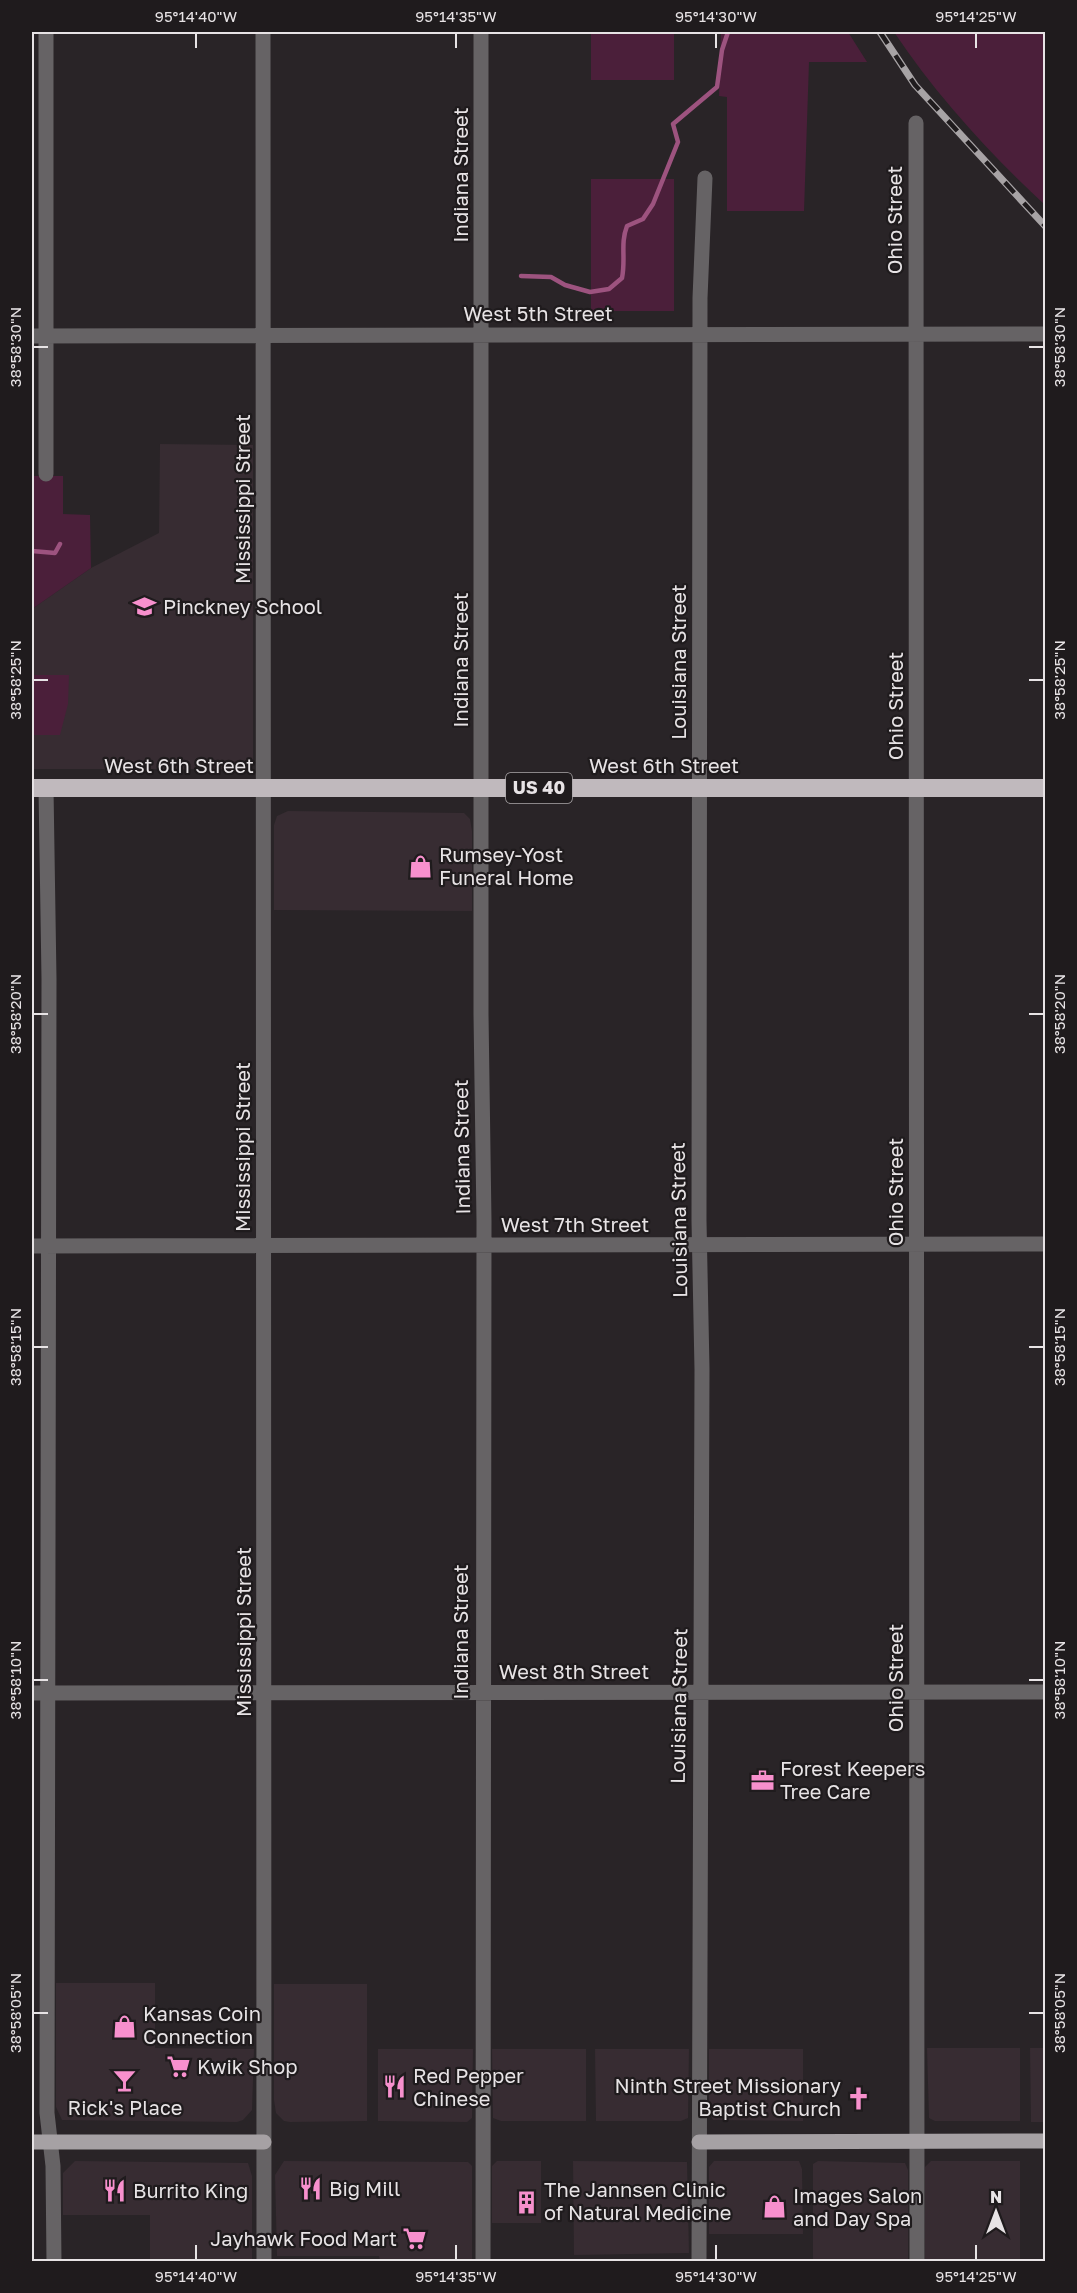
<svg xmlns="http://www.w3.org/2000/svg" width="1077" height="2293" viewBox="0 0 1077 2293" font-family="'Golos Text',sans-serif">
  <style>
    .built { fill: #372c32 }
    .green { fill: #4b1f3a }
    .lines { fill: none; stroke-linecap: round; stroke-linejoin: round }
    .stream { stroke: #9d537f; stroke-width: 4.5 }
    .minor { stroke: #666365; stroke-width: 15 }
    .major { stroke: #a6a1a4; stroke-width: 15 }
    .highway { stroke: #c0b9bd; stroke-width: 18 }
    .rail-casing { stroke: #a7a3a5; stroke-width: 7 }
    .rail { stroke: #1f1b1d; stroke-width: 4.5; stroke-dasharray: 14; stroke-linecap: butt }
    .ticks { fill: none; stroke: #e7e3e5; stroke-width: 2 }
    .labels { text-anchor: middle; stroke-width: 4.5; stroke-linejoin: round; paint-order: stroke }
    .shield { fill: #1f1b1d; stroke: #aba7a9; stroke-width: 1.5 }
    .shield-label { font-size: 18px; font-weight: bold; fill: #e7e3e5 }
    .street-label { font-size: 20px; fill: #e7e3e5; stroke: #1f1b1d }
    .poi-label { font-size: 20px; fill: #e7e3e5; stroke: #1f1b1d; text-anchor: start }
    .neatline { fill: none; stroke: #e7e3e5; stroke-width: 2 }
    .ticks-label { font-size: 15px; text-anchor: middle; fill: #e7e3e5 }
  </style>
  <rect width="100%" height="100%" fill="#292427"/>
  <!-- built -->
  <path class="built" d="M160 444 253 445V759L248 766 237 769H32V609L91 568 159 533Z
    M288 811 464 813 470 819 472 831V911L274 910V825L277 816Z
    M56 1983H155V2048L254 2049 252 2110 243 2120 237 2122 62 2120 56 2107Z
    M274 1984H367V2121L290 2122 284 2121 276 2113 274 2100Z
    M927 2048H1020V2121H935L929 2118Z
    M1030 2048H1045V2122H1031Z
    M378 2049H473L472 2118 467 2122 378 2121Z
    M492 2049H586V2121H501L493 2118Z
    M595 2049H689L688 2118 681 2121H596Z
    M709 2049H803V2121L713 2120 709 2113Z
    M75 2161 248 2163 252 2176V2261H150V2215H63V2173Z
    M284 2161 468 2162 472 2166V2261H380L379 2256H277L275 2175Z
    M497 2161H541V2223H492V2166Z
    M573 2161 687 2162 689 2253 574 2255Z
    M714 2161H799L802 2169 803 2234H709V2167Z
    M818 2161 905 2163 908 2170V2261H813V2164Z
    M931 2161H1020V2261H925V2167Z"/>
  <!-- green -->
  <path class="green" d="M591 32H674V80H591Z
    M721 32H848L867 62H809L804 211H727V97L719 96Z
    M894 32H1045V205C990 154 936 95 894 32Z
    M591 179H674V311H591Z
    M32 476H63V514L90 515 91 568 32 609Z
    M32 675H69L68 704 60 735H32Z"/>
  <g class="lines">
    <!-- stream -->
    <path class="stream" d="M521 276 551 277 565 285 590 292 609 289 622 278C626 258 620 244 627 226L643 219 653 204 678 142 673 124 717 87 722 50 728 32
      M32 551 55 553 60 544"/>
    <!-- minor -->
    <path class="minor" d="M46 32V474
      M263 32 264 2262
      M481 32V1014L484 1221 483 2262
      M916 123 917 2262
      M32 336 1046 334
      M46 788 49 979 47 2113 53 2166 54 2262
      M32 1246 1046 1244
      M32 1693 1046 1692
      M699 2262 702 1369 699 1221 700 298 705 178"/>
    <!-- major -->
    <path class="major" d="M32 2142H264
      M699 2142 1046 2141"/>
    <!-- highway -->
    <path class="highway" d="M32 788H1046"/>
    <defs>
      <path id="rail" d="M880 32 915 85 1046 227"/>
    </defs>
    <!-- rail casing -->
    <use href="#rail" class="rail-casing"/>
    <!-- rail -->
    <use href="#rail" class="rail"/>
  </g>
  <!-- ticks -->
  <path class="ticks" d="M196 33V48M456 33V48M716 33V48M976 33V48M33 347H48M1029 347H1044M33 680H48M1029 680H1044M33 1014H48M1029 1014H1044M33 1347H48M1029 1347H1044M33 1680H48M1029 1680H1044M33 2013H48M1029 2013H1044M196 2245V2260M456 2245V2260M716 2245V2260M976 2245V2260"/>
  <!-- icons -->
  <defs>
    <symbol id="school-bare" viewBox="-9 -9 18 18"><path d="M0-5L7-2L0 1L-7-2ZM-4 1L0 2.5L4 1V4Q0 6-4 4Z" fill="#f790cd" stroke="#1f1b1d" stroke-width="2.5" paint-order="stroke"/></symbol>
    <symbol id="shop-bare" viewBox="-9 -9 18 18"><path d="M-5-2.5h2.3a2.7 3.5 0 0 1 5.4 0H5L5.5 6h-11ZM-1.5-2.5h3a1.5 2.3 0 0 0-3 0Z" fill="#f790cd" stroke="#1f1b1d" stroke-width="2.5" paint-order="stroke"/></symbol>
    <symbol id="office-bare" viewBox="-9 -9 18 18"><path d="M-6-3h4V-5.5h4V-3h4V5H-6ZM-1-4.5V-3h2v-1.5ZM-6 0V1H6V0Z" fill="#f790cd" stroke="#1f1b1d" stroke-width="2.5" paint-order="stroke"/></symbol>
    <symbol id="supermarket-bare" viewBox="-9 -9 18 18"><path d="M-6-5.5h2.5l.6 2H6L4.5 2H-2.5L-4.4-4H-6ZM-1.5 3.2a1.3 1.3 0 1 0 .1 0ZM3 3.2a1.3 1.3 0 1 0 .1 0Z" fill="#f790cd" stroke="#1f1b1d" stroke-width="2.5" paint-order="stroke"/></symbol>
    <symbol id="bar-bare" viewBox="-9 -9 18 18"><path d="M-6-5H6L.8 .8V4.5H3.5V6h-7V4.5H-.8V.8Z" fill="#f790cd" stroke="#1f1b1d" stroke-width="2.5" paint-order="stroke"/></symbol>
    <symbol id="restaurant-bare" viewBox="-9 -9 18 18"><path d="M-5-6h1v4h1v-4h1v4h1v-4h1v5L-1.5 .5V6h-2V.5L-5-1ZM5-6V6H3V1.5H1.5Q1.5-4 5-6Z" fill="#f790cd" stroke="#1f1b1d" stroke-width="2.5" paint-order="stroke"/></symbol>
    <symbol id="church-bare" viewBox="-9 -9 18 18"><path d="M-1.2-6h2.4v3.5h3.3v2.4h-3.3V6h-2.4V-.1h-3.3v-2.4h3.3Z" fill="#f790cd" stroke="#1f1b1d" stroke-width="2.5" paint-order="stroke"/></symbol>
    <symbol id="building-bare" viewBox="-9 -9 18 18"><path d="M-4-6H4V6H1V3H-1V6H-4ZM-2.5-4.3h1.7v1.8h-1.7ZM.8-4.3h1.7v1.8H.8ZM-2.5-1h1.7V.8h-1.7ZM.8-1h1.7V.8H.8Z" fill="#f790cd" stroke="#1f1b1d" stroke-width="2.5" paint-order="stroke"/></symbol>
  </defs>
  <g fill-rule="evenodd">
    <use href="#school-bare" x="128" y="590" width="33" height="33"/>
    <use href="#shop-bare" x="404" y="850" width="33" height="33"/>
    <use href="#office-bare" x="746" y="1764" width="33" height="33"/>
    <use href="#shop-bare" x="108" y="2010" width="33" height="33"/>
    <use href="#supermarket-bare" x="162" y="2050" width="33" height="33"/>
    <use href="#bar-bare" x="108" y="2064" width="33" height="33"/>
    <use href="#restaurant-bare" x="378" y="2070" width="33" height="33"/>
    <use href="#church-bare" x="842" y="2082" width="33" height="33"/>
    <use href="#restaurant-bare" x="294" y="2172" width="33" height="33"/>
    <use href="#restaurant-bare" x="98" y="2174" width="33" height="33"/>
    <use href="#building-bare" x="510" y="2186" width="33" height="33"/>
    <use href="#shop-bare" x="758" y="2190" width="33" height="33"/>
    <use href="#supermarket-bare" x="398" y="2222" width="33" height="33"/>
  </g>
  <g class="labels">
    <!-- shield labels -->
    <rect class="shield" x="506" y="773" width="66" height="30" rx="4.5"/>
    <g class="shield-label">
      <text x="539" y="794">US 40</text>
    </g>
    <!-- street labels -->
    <g class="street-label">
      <text transform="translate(461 175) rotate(-90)" y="7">Indiana Street</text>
      <text transform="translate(895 220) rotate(-90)" y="7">Ohio Street</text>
      <text x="538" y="321">West 5th Street</text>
      <text transform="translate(243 499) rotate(-90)" y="7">Mississippi Street</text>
      <text transform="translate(461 660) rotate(-90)" y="7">Indiana Street</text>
      <text transform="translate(679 662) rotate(-90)" y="7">Louisiana Street</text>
      <text transform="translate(896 706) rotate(-90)" y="7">Ohio Street</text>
      <text x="179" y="773">West 6th Street</text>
      <text x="664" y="773">West 6th Street</text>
      <text transform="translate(243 1147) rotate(-90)" y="7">Mississippi Street</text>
      <text transform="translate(462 1147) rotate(-91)" y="7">Indiana Street</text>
      <text transform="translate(896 1192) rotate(-90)" y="7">Ohio Street</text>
      <text transform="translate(679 1220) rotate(-91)" y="7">Louisiana Street</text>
      <text x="575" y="1232">West 7th Street</text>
      <text transform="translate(244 1632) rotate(-90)" y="7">Mississippi Street</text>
      <text transform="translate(461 1632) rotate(-90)" y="7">Indiana Street</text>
      <text x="574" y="1679">West 8th Street</text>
      <text transform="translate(896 1678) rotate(-90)" y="7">Ohio Street</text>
      <text transform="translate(679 1706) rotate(-89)" y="7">Louisiana Street</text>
    </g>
    <!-- poi labels -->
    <g class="poi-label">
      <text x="163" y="614">Pinckney School</text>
      <text x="439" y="862">Rumsey-Yost<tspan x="439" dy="23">Funeral Home</tspan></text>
      <text x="780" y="1776">Forest Keepers<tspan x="780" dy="23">Tree Care</tspan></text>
      <text x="143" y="2021">Kansas Coin<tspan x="143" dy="23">Connection</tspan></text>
      <text x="197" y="2074">Kwik Shop</text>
      <text x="413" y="2083">Red Pepper<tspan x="413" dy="23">Chinese</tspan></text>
      <text x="841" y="2093" text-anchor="end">Ninth Street Missionary<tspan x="841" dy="23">Baptist Church</tspan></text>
      <text x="125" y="2115" text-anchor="middle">Rick's Place</text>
      <text x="329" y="2196">Big Mill</text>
      <text x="544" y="2197">The Jannsen Clinic<tspan x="544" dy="23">of Natural Medicine</tspan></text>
      <text x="133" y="2198">Burrito King</text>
      <text x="793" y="2203">Images Salon<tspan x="793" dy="23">and Day Spa</tspan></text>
      <text x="397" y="2246" text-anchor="end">Jayhawk Food Mart</text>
    </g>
  </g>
  <!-- border -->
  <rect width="1077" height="2293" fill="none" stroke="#1f1b1d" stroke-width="66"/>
  <!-- north arrow -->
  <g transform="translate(996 2212)" stroke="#1f1b1d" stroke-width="4.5" paint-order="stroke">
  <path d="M0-4.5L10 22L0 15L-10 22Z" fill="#e7e3e5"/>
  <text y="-9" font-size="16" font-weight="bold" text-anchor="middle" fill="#e7e3e5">N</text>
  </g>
  <rect x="33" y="33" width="1011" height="2227" class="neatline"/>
  <g class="ticks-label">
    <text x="196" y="22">95°14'40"W</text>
    <text x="456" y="22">95°14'35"W</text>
    <text x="716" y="22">95°14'30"W</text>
    <text x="976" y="22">95°14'25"W</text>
    <text transform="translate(16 347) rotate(-90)" y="5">38°58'30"N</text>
    <text transform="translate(1060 347) rotate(-90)" y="5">38°58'30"N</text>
    <text transform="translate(16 680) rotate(-90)" y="5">38°58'25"N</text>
    <text transform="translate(1060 680) rotate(-90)" y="5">38°58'25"N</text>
    <text transform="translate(16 1014) rotate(-90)" y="5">38°58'20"N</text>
    <text transform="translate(1060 1014) rotate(-90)" y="5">38°58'20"N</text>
    <text transform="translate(16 1347) rotate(-90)" y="5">38°58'15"N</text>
    <text transform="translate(1060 1347) rotate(-90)" y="5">38°58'15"N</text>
    <text transform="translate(16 1680) rotate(-90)" y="5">38°58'10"N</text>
    <text transform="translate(1060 1680) rotate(-90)" y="5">38°58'10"N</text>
    <text transform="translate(16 2013) rotate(-90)" y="5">38°58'05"N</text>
    <text transform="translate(1060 2013) rotate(-90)" y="5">38°58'05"N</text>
    <text x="196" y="2282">95°14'40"W</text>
    <text x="456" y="2282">95°14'35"W</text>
    <text x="716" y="2282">95°14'30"W</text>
    <text x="976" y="2282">95°14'25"W</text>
  </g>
</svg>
